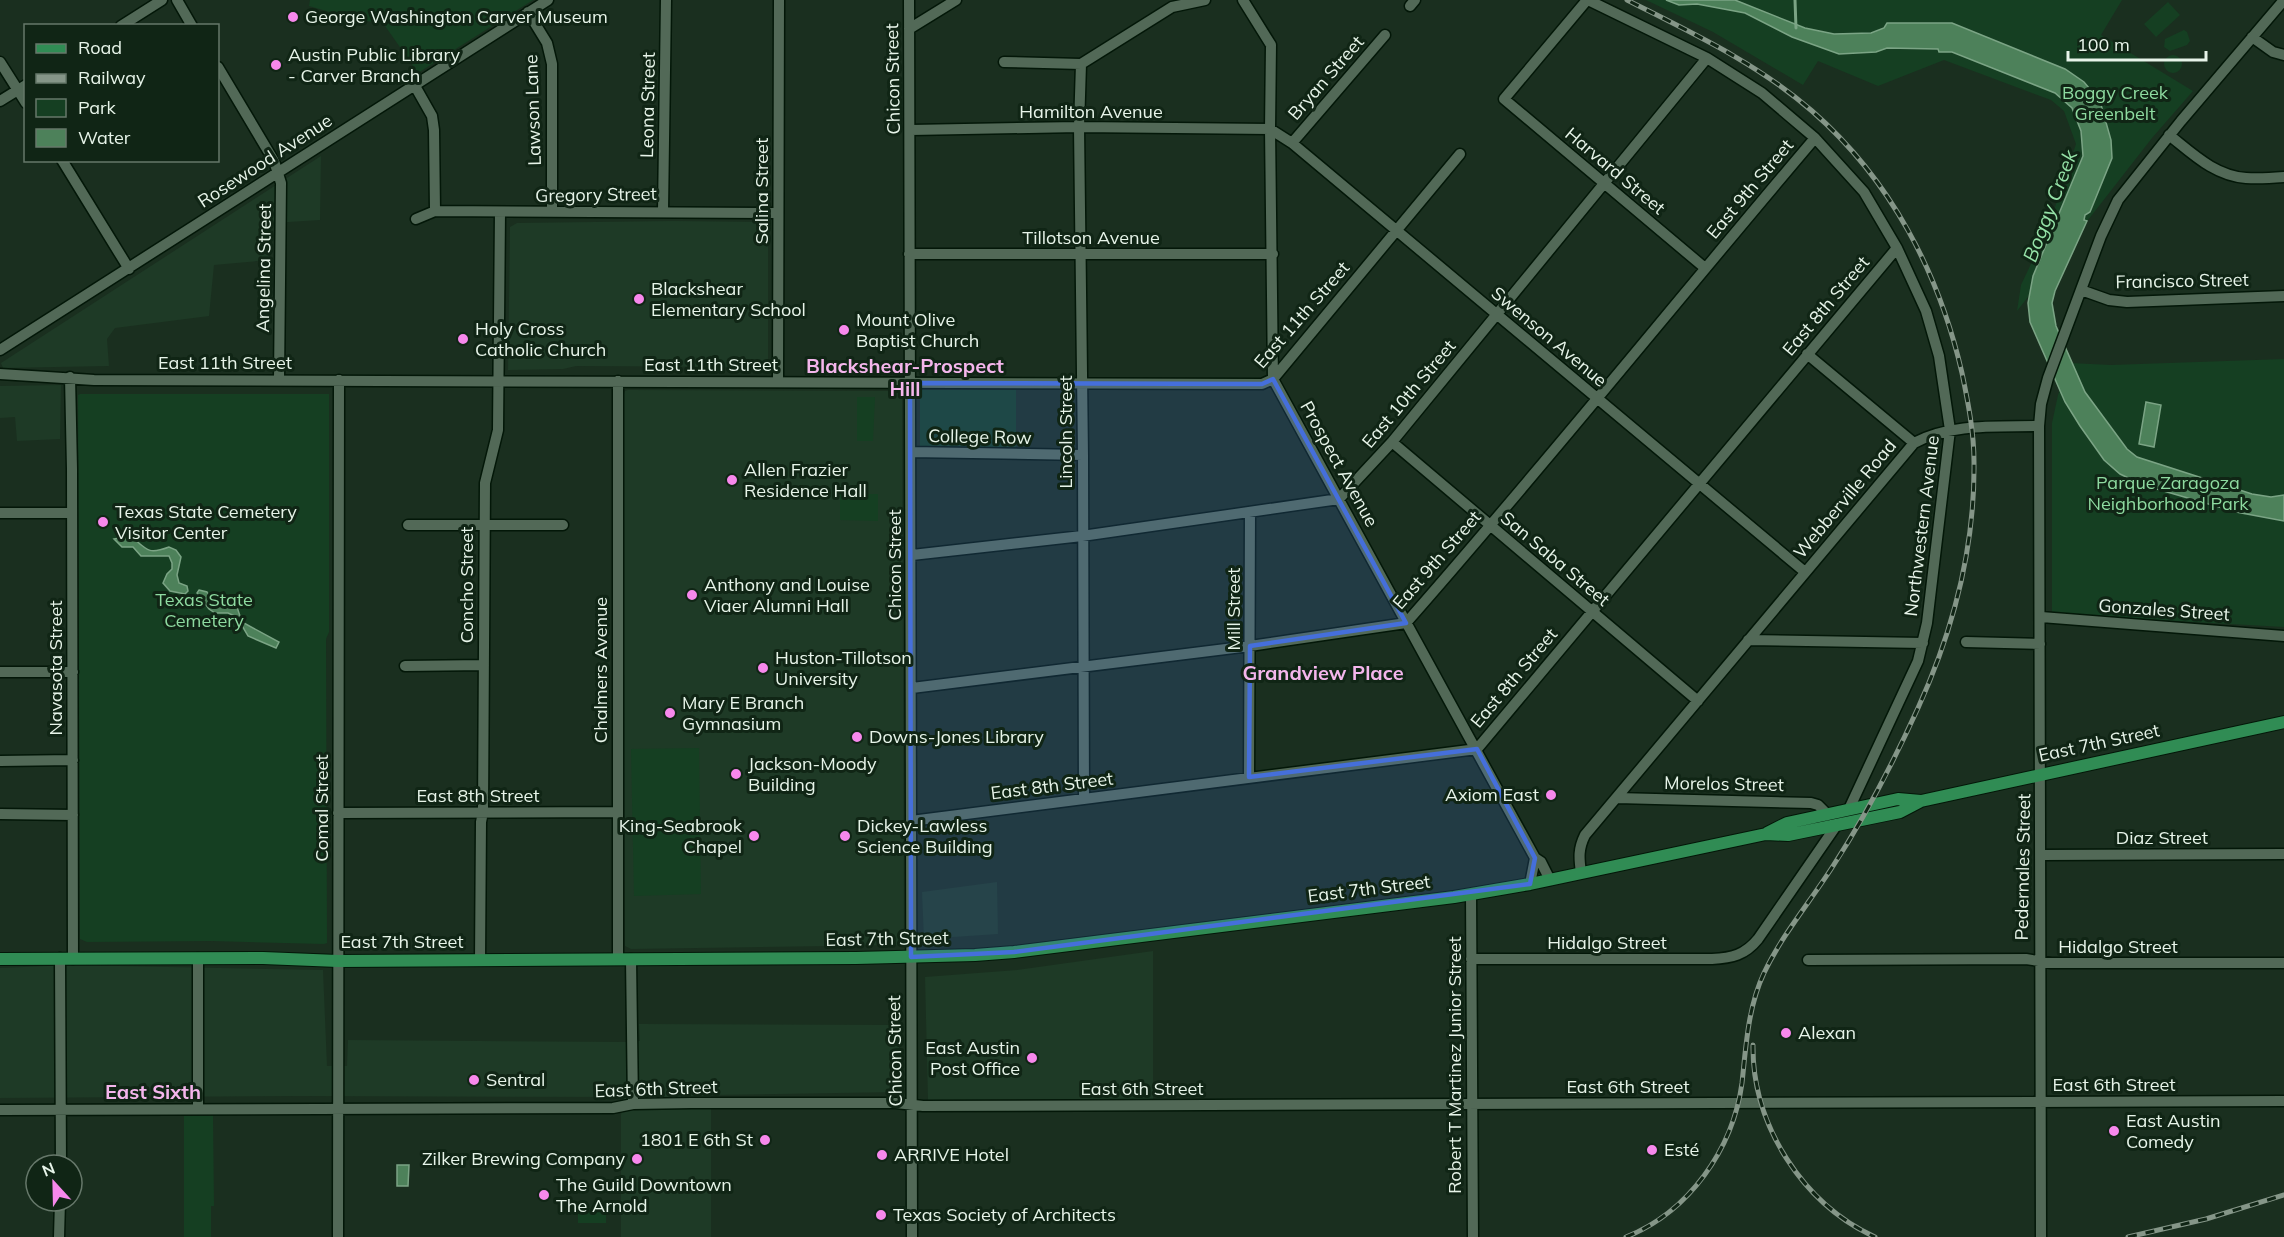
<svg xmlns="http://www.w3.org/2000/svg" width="2284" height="1237" viewBox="0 0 2284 1237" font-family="Mulish,sans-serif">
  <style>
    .built { fill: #1e3a26 }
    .green { fill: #153f22 }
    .water { fill: #4d815a; stroke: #7ba485; stroke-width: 1.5 }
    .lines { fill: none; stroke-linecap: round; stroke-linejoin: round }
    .stream { stroke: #7ba485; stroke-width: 3 }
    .minor-casing { stroke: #031708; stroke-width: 13 }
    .major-casing { stroke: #031708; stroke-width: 14 }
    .minor { stroke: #526957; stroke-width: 10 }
    .major { stroke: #308c54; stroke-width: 12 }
    .rail-casing { stroke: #859688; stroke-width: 5 }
    .rail { stroke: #102515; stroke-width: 3; stroke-dasharray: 9; stroke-linecap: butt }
    .marked { fill: #456fdb; fill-opacity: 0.2; stroke: #456fdb; stroke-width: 4.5; stroke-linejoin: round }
    .poi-dot { fill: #f788ec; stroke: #102515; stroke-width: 2 }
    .labels { text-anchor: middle; stroke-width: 6; stroke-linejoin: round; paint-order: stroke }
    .poi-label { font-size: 18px; fill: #e7f4e9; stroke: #102515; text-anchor: start }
    .street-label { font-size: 18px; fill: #e7f4e9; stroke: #102515 }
    .park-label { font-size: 18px; fill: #8edba0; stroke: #102515 }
    .water-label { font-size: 20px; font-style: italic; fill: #96e3a8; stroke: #102515 }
    .neighbourhood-label { font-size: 20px; font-weight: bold; fill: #f4b6ec; stroke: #102515 }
  </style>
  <rect width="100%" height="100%" fill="#1a2f1f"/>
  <!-- built -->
  <path class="built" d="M321 156 320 220 273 223 269 260 214 265 209 316 115 328 107 339 109 366 3 368 1 363Z
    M674 221 763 222 768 224V367L576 366 563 369 508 370 510 227 517 223Z
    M61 385 60 439 17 441 15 417 0 418V386Z
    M628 390 900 391 902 395 904 939 902 945 631 949 625 946 623 397 625 391Z
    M997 882 998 934 924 939 922 892Z
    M1153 951V1099L928 1100 925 977 1017 970Z
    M70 965 323 970 327 1066H347L348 1040 624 1042 640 1041 639 1024 899 1025V1092L711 1095V1237H621V1115L624 1097 299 1096 0 1098V968Z"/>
  <!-- green -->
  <path class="green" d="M310 0H533L418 73 383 23 357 20 309 6Z
    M1646 0H2122L2101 35 2193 91 2152 138 2017 311 2021 285 2048 228 2076 144 2064 111 2051 100 1944 60 1878 86 1818 61 1803 85 1713 32Z
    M2168 2 2180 15 2156 37 2144 24Z
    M2184 30 2187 32 2190 41 2187 45 2170 51 2164 47 2165 39Z
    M2164 64a9 9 0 1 1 18 0a9 9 0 1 1-18 0Z
    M2284 359V627L2052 614V423L2058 395 2070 363 2111 365Z
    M920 390H1016V448H920Z
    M80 394H329V632L326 639 327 943 324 944 212 941 87 942 80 939 78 395Z
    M857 397H875L873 441H857Z
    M840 494H878V521L840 520Z
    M699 748 701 894 634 896 631 749Z
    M184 1114H211L213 1115 214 1206H211V1237H184Z
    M578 1211H606V1223H578Z"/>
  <!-- water -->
  <path class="water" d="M1666 0H1735L1805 28 1834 34 1871 33 1884 28 1887 23H1952L2065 69 2084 82 2100 101 2111 140 2112 158 2090 212 2085 215 2084 220 2087 221 2055 291 2052 303 2056 326 2085 392 2127 449 2137 457 2252 494 2271 497 2284 495V521L2236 512 2143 485 2120 474 2104 460 2080 426 2065 402 2030 322 2028 303 2033 276 2083 156 2081 131 2072 108 2055 93 1952 52H1939L1938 49 1887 48 1876 52 1839 54 1792 37 1745 13 1697 4 1679 5Z
    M2146 402 2161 405 2154 447 2139 444Z
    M131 536C147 550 148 555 169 547L176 550 181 557 177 575 179 583 187 586 188 591 185 594 170 591 163 583 167 574 172 569V563L169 556H141L133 547H122L114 539Z
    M199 590 207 592C219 614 220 602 237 607L242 622 279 642 276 648 248 636 237 617 228 613H215L209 609 197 593Z
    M397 1165H409L408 1186H397Z"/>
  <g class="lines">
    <!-- stream -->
    <path class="stream" d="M1795 0 1796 28"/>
    <defs>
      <path id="minor" d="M177 0 192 26
        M909 0 912 1237
        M1243 0 1271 45 1270 129 1273 379 1535 858 1541 862 1550 880
        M1587 0 1504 99 1705 268
        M1588 0 1707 58 1762 93 1815 138 1864 192 1897 248 1926 311 1939 356 1950 430 1927 623 1918 661 1849 809
        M1410 6 1415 0
        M528 12 547 43 552 64V212
        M121 26 162 0
        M909 29 956 0
        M2252 37 2273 52 2284 55
        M0 62 26 103
        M1004 62 1081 64 1172 7 1205 0
        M1081 64 1079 127 1083 455 1084 799
        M218 67 274 161 281 183 279 379
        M415 86 432 116 434 130 435 211
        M0 101 26 85
        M911 130 1079 127 1270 129 1292 143 1805 572
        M2169 135C2193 154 2215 176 2246 178 2259 179 2272 178 2284 177
        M1292 143 1385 35
        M62 160 129 269
        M663 211 666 0
        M416 219 435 211 778 213
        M909 254H1273
        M2081 290 2109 300 2127 302 2284 296
        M0 350 548 0
        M1807 354 1914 443
        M0 374 94 380 1262 384 1273 379 1460 154
        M70 377 72 469 73 959
        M618 381V959
        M778 382 779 0
        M1392 442 1698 701
        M911 452 1083 455
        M0 513H72
        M408 525H563
        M912 555 1082 536 1339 499 1392 442 1707 58
        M2041 617 2284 636
        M1748 640 1923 643
        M1966 642 2040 644
        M405 666 484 665
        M0 672H73
        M912 688 1250 646 1406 623C1546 464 1678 299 1815 138
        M0 761 73 760
        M1249 777 1250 512
        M1617 798 1811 803 1818 805 1827 814
        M338 813 618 812
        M0 814 73 815
        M911 821 1477 749 1897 248
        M2040 855 2284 854
        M1581 873C1579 858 1578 849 1585 835L1914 443C1951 423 1997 427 2039 426
        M1530 884 1535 858
        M1471 894 1473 1237
        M60 958 61 1165
        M198 958V1109
        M631 959 633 1104
        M1471 959H1712C1732 958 1745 955 1758 939L1836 826
        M480 960 481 822 483 812 485 483 498 430 500 212
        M1808 960 2026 959 2051 963H2284
        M0 1110 613 1108 633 1104 691 1103H896L923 1106 2284 1101
        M59 1237 60 1201
        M338 1237 339 380
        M2041 1237 2039 426 2041 404 2048 378 2101 236 2118 200 2181 121 2284 0"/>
      <path id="major" d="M1767 833 1787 823 1898 799 1921 801
        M0 959 263 958 338 961 856 958 975 955 1014 952 1454 897 1530 884 1766 834 1788 835 1900 812 1921 801 2284 722"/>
    </defs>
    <!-- minor casing -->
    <use href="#minor" class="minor-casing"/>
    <!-- major casing -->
    <use href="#major" class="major-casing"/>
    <!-- minor -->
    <use href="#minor" class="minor"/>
    <!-- major -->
    <use href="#major" class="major"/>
    <defs>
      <path id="rail" d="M1753 1045C1752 1125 1803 1204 1875 1237
        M1626 1237C1689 1212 1733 1149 1742 1083 1746 1046 1748 1007 1764 973 1782 935 1810 902 1833 866 1865 817 1893 763 1918 708 1953 631 1975 547 1974 462 1974 432 1968 402 1962 373 1939 273 1891 180 1812 111 1757 63 1692 33 1627 0
        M2128 1237 2206 1219 2284 1195"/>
    </defs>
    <!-- rail casing -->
    <use href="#rail" class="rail-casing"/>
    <!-- rail -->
    <use href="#rail" class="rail"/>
  </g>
  <!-- marked area -->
  <path class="marked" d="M1273 379 1406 623 1250 646 1249 777 1477 749 1535 858 1530 884 1014 952 911 957 910 383 1262 384Z"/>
  <!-- markers -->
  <g class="poi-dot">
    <circle cx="293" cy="17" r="6"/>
    <circle cx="276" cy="65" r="6"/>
    <circle cx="639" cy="299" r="6"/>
    <circle cx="844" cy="330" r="6"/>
    <circle cx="463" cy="339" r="6"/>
    <circle cx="732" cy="480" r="6"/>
    <circle cx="103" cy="522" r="6"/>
    <circle cx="692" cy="595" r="6"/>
    <circle cx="763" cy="668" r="6"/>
    <circle cx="670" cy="713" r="6"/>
    <circle cx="857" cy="737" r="6"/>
    <circle cx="736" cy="774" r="6"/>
    <circle cx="1551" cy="795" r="6"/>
    <circle cx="754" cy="836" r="6"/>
    <circle cx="845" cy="836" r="6"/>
    <circle cx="1786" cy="1033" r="6"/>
    <circle cx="1032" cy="1058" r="6"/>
    <circle cx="474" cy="1080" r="6"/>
    <circle cx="2114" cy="1131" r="6"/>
    <circle cx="765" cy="1140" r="6"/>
    <circle cx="1652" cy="1150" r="6"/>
    <circle cx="882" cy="1155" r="6"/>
    <circle cx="637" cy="1159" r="6"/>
    <circle cx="544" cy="1195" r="6"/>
    <circle cx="881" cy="1215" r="6"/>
  </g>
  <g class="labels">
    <!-- poi labels -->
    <g class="poi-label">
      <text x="305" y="23">George Washington Carver Museum</text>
      <text x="288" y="61">Austin Public Library<tspan x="288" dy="21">- Carver Branch</tspan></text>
      <text x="651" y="295">Blackshear<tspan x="651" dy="21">Elementary School</tspan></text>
      <text x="856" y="326">Mount Olive<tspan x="856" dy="21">Baptist Church</tspan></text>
      <text x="475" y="335">Holy Cross<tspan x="475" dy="21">Catholic Church</tspan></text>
      <text x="744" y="476">Allen Frazier<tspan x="744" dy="21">Residence Hall</tspan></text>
      <text x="115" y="518">Texas State Cemetery<tspan x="115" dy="21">Visitor Center</tspan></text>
      <text x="704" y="591">Anthony and Louise<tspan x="704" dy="21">Viaer Alumni Hall</tspan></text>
      <text x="775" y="664">Huston-Tillotson<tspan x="775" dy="21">University</tspan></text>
      <text x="682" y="709">Mary E Branch<tspan x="682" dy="21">Gymnasium</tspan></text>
      <text x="869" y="743">Downs-Jones Library</text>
      <text x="748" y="770">Jackson-Moody<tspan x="748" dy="21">Building</tspan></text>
      <text x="1539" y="801" text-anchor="end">Axiom East</text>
      <text x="742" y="832" text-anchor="end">King-Seabrook<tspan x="742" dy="21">Chapel</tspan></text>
      <text x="857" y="832">Dickey-Lawless<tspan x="857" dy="21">Science Building</tspan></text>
      <text x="1798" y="1039">Alexan</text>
      <text x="1020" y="1054" text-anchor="end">East Austin<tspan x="1020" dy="21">Post Office</tspan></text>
      <text x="486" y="1086">Sentral</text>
      <text x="2126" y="1127">East Austin<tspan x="2126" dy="21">Comedy</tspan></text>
      <text x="753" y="1146" text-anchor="end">1801 E 6th St</text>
      <text x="1664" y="1156">Esté</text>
      <text x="894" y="1161">ARRIVE Hotel</text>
      <text x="625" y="1165" text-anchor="end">Zilker Brewing Company</text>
      <text x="556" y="1191">The Guild Downtown<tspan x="556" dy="21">The Arnold</tspan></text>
      <text x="893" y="1221">Texas Society of Architects</text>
    </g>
    <!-- street labels -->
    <g class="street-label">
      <text transform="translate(1326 78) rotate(-49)" y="6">Bryan Street</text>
      <text transform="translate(893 79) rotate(-91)" y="6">Chicon Street</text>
      <text transform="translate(648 105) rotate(-89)" y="6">Leona Street</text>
      <text transform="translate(533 110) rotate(-92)" y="6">Lawson Lane</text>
      <text x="1091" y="118">Hamilton Avenue</text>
      <text transform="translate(265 161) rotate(-33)" y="6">Rosewood Avenue</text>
      <text transform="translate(1615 171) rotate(40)" y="6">Harvard Street</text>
      <text transform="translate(1750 189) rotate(-50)" y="6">East 9th Street</text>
      <text transform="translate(762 191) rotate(-90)" y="6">Salina Street</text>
      <text transform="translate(596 195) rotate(-1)" y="6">Gregory Street</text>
      <text x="1091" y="244">Tillotson Avenue</text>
      <text transform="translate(264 268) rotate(-89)" y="6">Angelina Street</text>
      <text transform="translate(2182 281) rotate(-1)" y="6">Francisco Street</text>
      <text transform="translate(1826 306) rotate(-50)" y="6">East 8th Street</text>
      <text transform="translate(1302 315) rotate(-49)" y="6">East 11th Street</text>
      <text transform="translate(1549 337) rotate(40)" y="6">Swenson Avenue</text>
      <text x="225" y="369">East 11th Street</text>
      <text x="711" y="371">East 11th Street</text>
      <text transform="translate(1409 394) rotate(-50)" y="6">East 10th Street</text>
      <text transform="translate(1066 432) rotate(-90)" y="6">Lincoln Street</text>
      <text transform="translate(980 437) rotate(1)" y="6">College Row</text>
      <text transform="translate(1339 464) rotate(61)" y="6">Prospect Avenue</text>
      <text transform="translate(1845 499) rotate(-50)" y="6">Webberville Road</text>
      <text transform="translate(1922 526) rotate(-83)" y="6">Northwestern Avenue</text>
      <text transform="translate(1555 559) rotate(40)" y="6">San Saba Street</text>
      <text transform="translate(1437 560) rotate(-49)" y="6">East 9th Street</text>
      <text transform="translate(895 565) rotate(-90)" y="6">Chicon Street</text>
      <text transform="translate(467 585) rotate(-90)" y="6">Concho Street</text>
      <text transform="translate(1234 609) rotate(-90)" y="6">Mill Street</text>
      <text transform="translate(2164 610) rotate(4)" y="6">Gonzales Street</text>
      <text transform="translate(56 668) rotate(-90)" y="6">Navasota Street</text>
      <text transform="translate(601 670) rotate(-90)" y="6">Chalmers Avenue</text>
      <text transform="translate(1514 678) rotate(-50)" y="6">East 8th Street</text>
      <text transform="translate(2099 743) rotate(-12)" y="6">East 7th Street</text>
      <text transform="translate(1724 784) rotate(1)" y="6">Morelos Street</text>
      <text transform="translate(1052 786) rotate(-7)" y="6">East 8th Street</text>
      <text x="478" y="802">East 8th Street</text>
      <text transform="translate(322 808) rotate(-90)" y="6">Comal Street</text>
      <text x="2162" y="844">Diaz Street</text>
      <text transform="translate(2023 867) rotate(-89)" y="6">Pedernales Street</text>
      <text transform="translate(1369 889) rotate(-7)" y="6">East 7th Street</text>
      <text transform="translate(887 939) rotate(-1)" y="6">East 7th Street</text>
      <text x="402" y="948">East 7th Street</text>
      <text x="1607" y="949">Hidalgo Street</text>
      <text x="2118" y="953">Hidalgo Street</text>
      <text transform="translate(895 1051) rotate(-91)" y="6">Chicon Street</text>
      <text transform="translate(1455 1065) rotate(-90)" y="6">Robert T Martinez Junior Street</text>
      <text x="2114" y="1091">East 6th Street</text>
      <text x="1628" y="1093">East 6th Street</text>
      <text transform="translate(656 1089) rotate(-2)" y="6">East 6th Street</text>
      <text x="1142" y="1095">East 6th Street</text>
    </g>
    <!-- park labels -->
    <g class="park-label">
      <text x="2115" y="99">Boggy Creek<tspan x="2115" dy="21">Greenbelt</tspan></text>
      <text x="2168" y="489">Parque Zaragoza<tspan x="2168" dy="21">Neighborhood Park</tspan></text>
      <text x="204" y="606">Texas State<tspan x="204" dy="21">Cemetery</tspan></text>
    </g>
    <!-- water labels -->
    <g class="water-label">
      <text transform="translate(2050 206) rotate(-69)" y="7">Boggy Creek</text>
    </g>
    <!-- neighbourhood labels -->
    <g class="neighbourhood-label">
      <text x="905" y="373">Blackshear-Prospect<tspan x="905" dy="23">Hill</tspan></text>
      <text x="1323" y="680">Grandview Place</text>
      <text x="153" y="1099">East Sixth</text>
    </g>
  </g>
  <!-- legend -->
  <rect x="24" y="24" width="195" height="138" fill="#102515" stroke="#66786a" stroke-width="1.5"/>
  <rect x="36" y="44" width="30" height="9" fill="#308c54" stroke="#66786a" stroke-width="1.5"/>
  <text x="78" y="54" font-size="18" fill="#e7f4e9">Road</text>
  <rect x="36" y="74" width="30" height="9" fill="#859688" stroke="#66786a" stroke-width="1.5"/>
  <text x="78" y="84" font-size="18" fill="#e7f4e9">Railway</text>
  <rect x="36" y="99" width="30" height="18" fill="#153f22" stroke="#66786a" stroke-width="1.5"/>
  <text x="78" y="114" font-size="18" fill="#e7f4e9">Park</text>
  <rect x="36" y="129" width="30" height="18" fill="#4d815a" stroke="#66786a" stroke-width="1.5"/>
  <text x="78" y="144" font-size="18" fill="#e7f4e9">Water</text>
  <!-- north arrow -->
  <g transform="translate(54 1183) rotate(338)"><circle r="28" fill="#102515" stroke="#66786a" stroke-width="1.5"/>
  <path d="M0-4.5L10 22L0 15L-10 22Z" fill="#f788ec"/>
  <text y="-9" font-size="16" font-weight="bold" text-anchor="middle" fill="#e7f4e9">N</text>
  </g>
  <!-- scale -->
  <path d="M2068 51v9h138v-9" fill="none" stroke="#e7f4e9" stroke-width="3"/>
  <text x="2077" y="51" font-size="18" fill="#e7f4e9" stroke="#102515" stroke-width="4.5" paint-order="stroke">100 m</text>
</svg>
